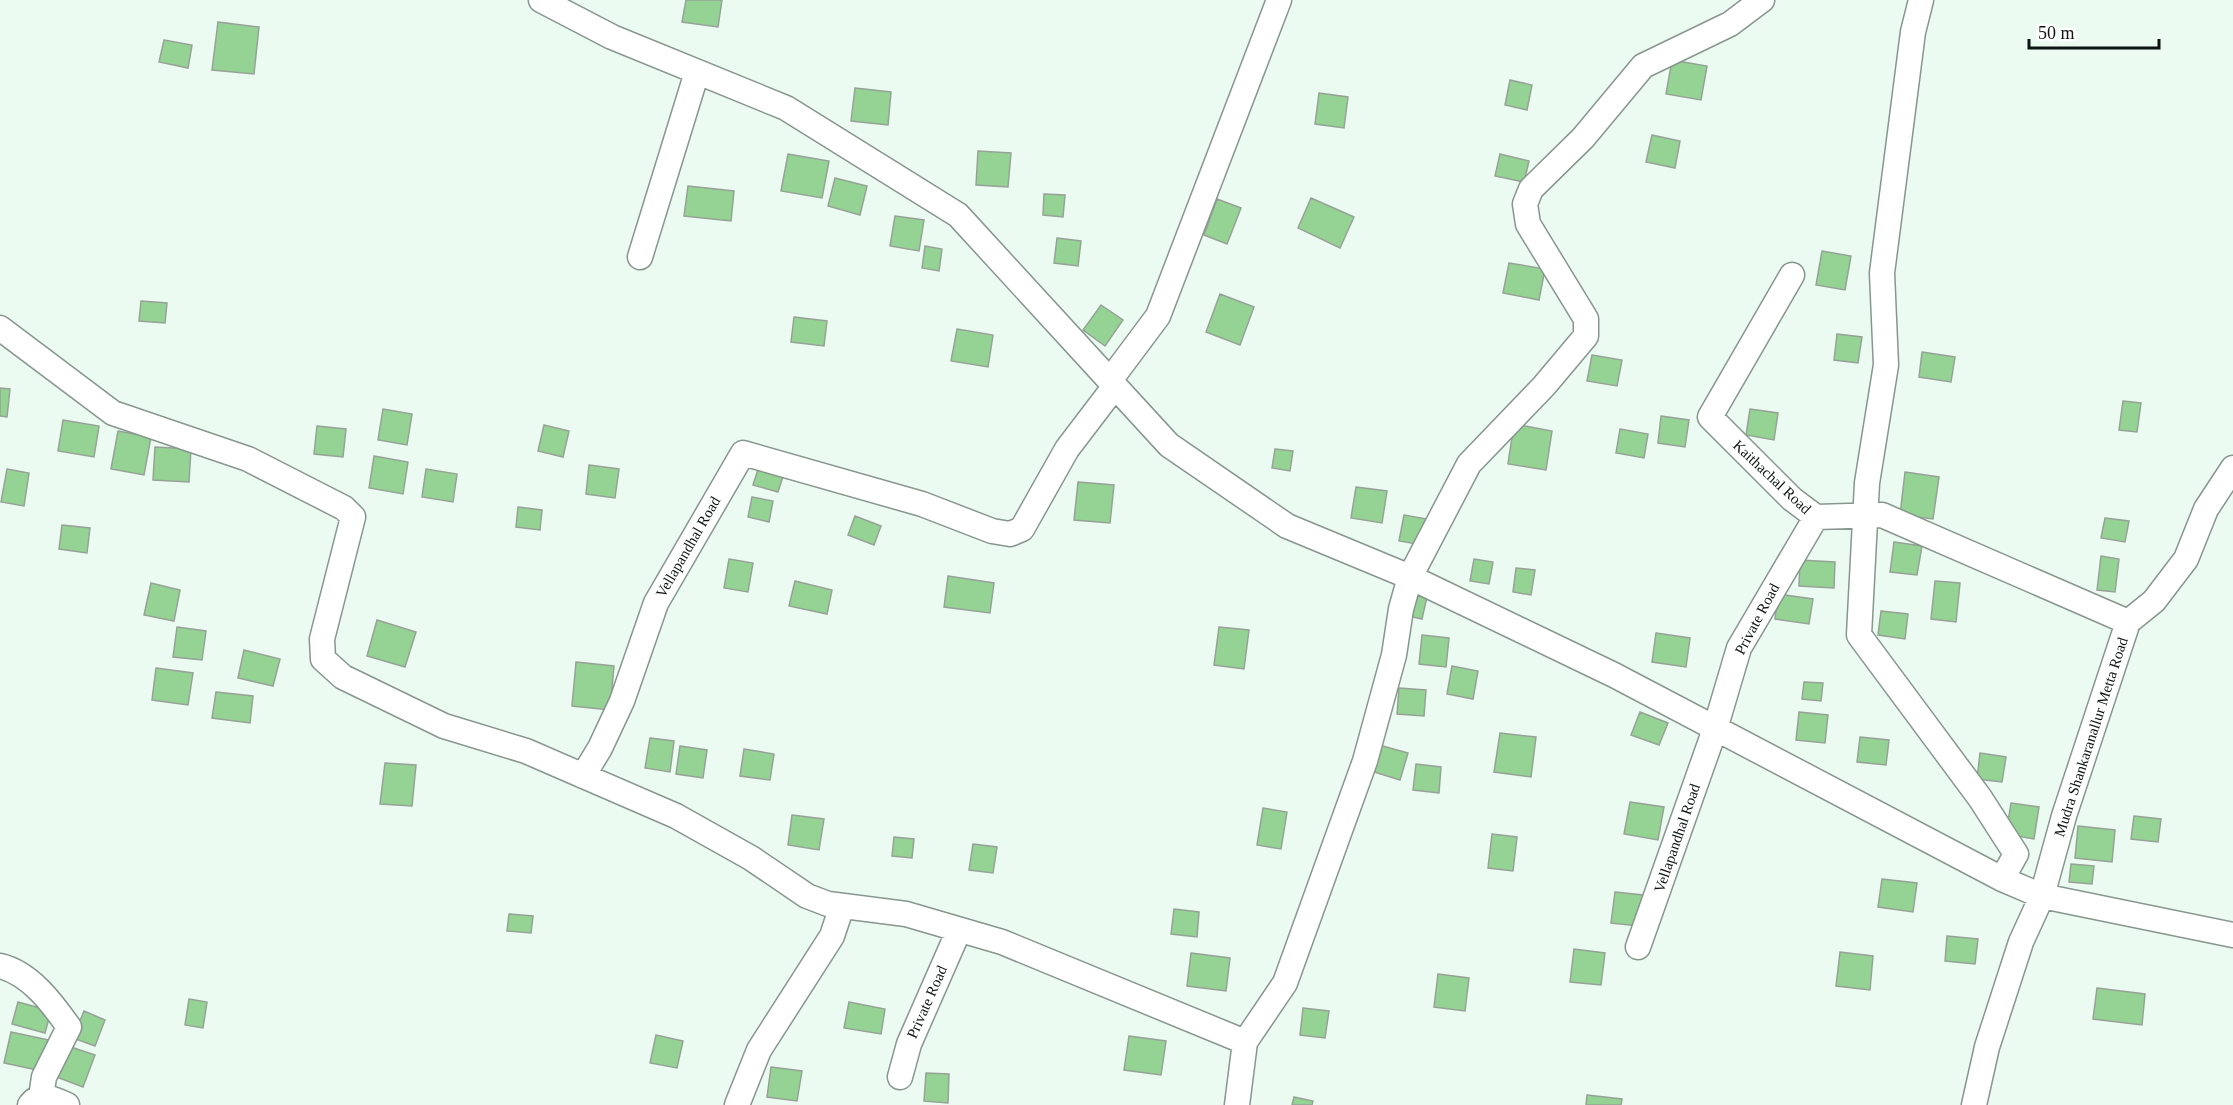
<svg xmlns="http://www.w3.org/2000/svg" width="2233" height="1105" viewBox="0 0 2233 1105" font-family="Georgia,serif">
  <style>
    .building { fill: #95d395; stroke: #97a297; stroke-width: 1.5 }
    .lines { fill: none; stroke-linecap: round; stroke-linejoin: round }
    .minor-casing { stroke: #87968e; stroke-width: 27 }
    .minor { stroke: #fff; stroke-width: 24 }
    .labels { text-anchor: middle; stroke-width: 5; stroke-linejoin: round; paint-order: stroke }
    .street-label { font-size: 15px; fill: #0d1310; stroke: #fff }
  </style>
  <rect width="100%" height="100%" fill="#ebfbf2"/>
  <!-- building -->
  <path class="building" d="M686 0H722L718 27 682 22Z
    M218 22 259 27 254 74 212 70Z
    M164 40 192 45 188 68 159 62Z
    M1672 60 1707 66 1701 100 1666 94Z
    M1510 80 1532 85 1527 110 1505 105Z
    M855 88 891 92 888 125 851 121Z
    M1319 93 1348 97 1344 128 1315 124Z
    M1652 135 1680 141 1675 168 1646 162Z
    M978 151 1011 153 1008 187 976 185Z
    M788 154 829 161 822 198 781 191Z
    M1500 154 1529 161 1524 182 1495 176Z
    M835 178 867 186 860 215 828 206Z
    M688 186 734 191 731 221 684 216Z
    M1044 194 1065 195 1063 217 1043 215Z
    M1311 198 1354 217 1340 248 1298 228Z
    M1217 199 1241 208 1227 244 1204 235Z
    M895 216 924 220 919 251 890 246Z
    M1057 238 1081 241 1078 266 1054 263Z
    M925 246 942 249 939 271 922 268Z
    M1822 251 1851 256 1845 290 1816 285Z
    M1509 263 1545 269 1539 300 1503 293Z
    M1220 294 1254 307 1240 345 1206 332Z
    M141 301 167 303 165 323 139 321Z
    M1101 305 1123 320 1105 346 1083 330Z
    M794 317 827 321 824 346 791 342Z
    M957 329 993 335 988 367 951 361Z
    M1837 334 1862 337 1858 363 1834 360Z
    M1922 352 1955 357 1951 382 1919 377Z
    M1592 355 1622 360 1617 386 1587 381Z
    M0 388 10 389 7 417 0 416Z
    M2123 401 2141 403 2137 432 2119 430Z
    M383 409 412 414 407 445 378 440Z
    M1750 409 1778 413 1774 440 1746 435Z
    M1661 416 1689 420 1685 447 1658 443Z
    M63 420 99 426 94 457 58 451Z
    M1514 424 1552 431 1546 470 1508 464Z
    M544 425 569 431 563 457 538 451Z
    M317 426 346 429 343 457 314 454Z
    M1620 429 1648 434 1644 458 1616 453Z
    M118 431 151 437 144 475 111 469Z
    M155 447 191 449 189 482 153 480Z
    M1275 449 1293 451 1290 471 1272 468Z
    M374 456 408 462 403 494 369 488Z
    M760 463 785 470 778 492 753 485Z
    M589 465 619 469 615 498 586 494Z
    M7 469 29 473 24 506 1 502Z
    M426 469 457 474 453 502 422 497Z
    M1905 472 1939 477 1933 519 1900 515Z
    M1078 482 1114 485 1110 523 1074 520Z
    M1356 487 1387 491 1382 523 1351 518Z
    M752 497 773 501 769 522 748 517Z
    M518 507 542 510 540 530 516 527Z
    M1404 515 1427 519 1422 545 1399 541Z
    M855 516 881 526 874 545 848 535Z
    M2105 518 2129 521 2125 542 2101 538Z
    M62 525 90 528 87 553 59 549Z
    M1894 542 1922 546 1917 575 1890 572Z
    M2101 556 2119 559 2115 592 2097 590Z
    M729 559 753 563 748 592 724 588Z
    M1474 559 1493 562 1489 584 1470 581Z
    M1800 560 1835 562 1834 588 1799 586Z
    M1516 568 1535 570 1531 595 1513 592Z
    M948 576 994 583 990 613 944 607Z
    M795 581 832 590 827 614 789 606Z
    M1935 581 1960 583 1956 622 1931 619Z
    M151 583 180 590 174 621 144 615Z
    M1413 594 1427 597 1422 619 1408 616Z
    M1778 594 1813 599 1809 624 1775 619Z
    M1881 611 1908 614 1905 639 1878 635Z
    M377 620 416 632 405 667 367 656Z
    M177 627 206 631 202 660 173 657Z
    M1219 627 1249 630 1244 669 1214 665Z
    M1656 633 1690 638 1686 667 1652 662Z
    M1422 635 1449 638 1446 667 1419 664Z
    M244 650 280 659 273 686 238 678Z
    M576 662 614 666 610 710 572 706Z
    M1452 666 1478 671 1473 699 1447 694Z
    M156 668 193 673 188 705 152 700Z
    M1804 682 1823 683 1821 701 1802 699Z
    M1399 688 1426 690 1424 716 1397 714Z
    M216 692 253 696 250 723 212 718Z
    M1640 712 1668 723 1659 745 1631 735Z
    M1799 712 1828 715 1825 743 1796 740Z
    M1500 733 1536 737 1531 777 1494 772Z
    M1860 737 1889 740 1886 765 1857 762Z
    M650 738 674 741 670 772 645 768Z
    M1379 745 1408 753 1400 780 1371 771Z
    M680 746 707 750 703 778 676 774Z
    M744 749 774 754 770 780 740 776Z
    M1980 753 2006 757 2002 782 1977 779Z
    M385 763 416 765 412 806 380 804Z
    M1416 764 1441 767 1439 793 1413 790Z
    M1630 802 1664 807 1658 840 1624 834Z
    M2011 803 2039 807 2034 839 2006 834Z
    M1263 808 1287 812 1281 849 1257 845Z
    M792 815 824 819 819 850 788 845Z
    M2134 816 2161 819 2158 842 2131 839Z
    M2078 826 2115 830 2112 862 2075 858Z
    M1492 834 1517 837 1513 871 1488 868Z
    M894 837 914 839 912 858 892 856Z
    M973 844 997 847 993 873 969 870Z
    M2071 864 2094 866 2092 884 2069 882Z
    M1882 879 1917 883 1913 912 1878 907Z
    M1615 892 1643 895 1639 926 1611 923Z
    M1174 909 1199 912 1197 937 1171 934Z
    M509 914 533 916 531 933 507 931Z
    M1947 936 1978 939 1975 964 1945 961Z
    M1574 949 1605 953 1601 985 1570 982Z
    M1840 952 1873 956 1870 990 1836 986Z
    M1191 953 1230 958 1226 991 1187 986Z
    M1438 974 1469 978 1465 1011 1434 1007Z
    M2097 988 2145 994 2142 1025 2093 1019Z
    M189 999 207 1002 203 1028 185 1025Z
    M18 1002 51 1011 45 1033 12 1024Z
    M849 1002 885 1009 881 1034 844 1028Z
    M1303 1008 1329 1011 1325 1038 1300 1035Z
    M84 1011 105 1020 95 1046 73 1038Z
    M11 1032 49 1040 42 1071 4 1063Z
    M656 1035 683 1041 677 1068 650 1063Z
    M1129 1036 1166 1041 1161 1075 1124 1070Z
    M65 1045 95 1055 83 1087 54 1076Z
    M771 1067 802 1071 797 1101 767 1097Z
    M926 1073 949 1074 948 1103 924 1101Z
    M1587 1095 1622 1099 1621 1105H1586Z
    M1294 1097 1313 1101 1312 1105H1292Z"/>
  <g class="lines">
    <defs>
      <path id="minor" d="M541 0 612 37 786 108 958 215 1169 445 1287 526 1410 577 1614 675 2002 879 2042 896 2233 935
        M1921 0 1913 32 1882 273 1886 365 1867 483 1859 635 1980 798 2016 854 2002 879
        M640 257 697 72
        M1792 275 1710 417 1792 499 1816 517 1882 515 2128 622
        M0 328 113 413 248 459 344 508 353 517 322 639 323 659 343 677 444 726 526 751 676 816 751 858 807 896 828 904 906 914 1002 942 1245 1042
        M1111 379 1158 316 1279 0
        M583 776 600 748 622 701 656 603 743 453 922 504 992 531 1010 534 1022 529 1067 449 1115 386
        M1638 947 1715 729 1739 648 1816 517
        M0 966C30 973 52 1003 69 1027L44 1077 41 1097
        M900 1077 909 1044 959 930
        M30 1105C40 1091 54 1099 67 1105
        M737 1105 759 1050 832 936 842 906
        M1237 1105 1245 1042 1285 983 1365 761 1394 655 1401 609 1410 577 1469 464 1544 386 1586 336V319L1528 224 1525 204 1531 189 1583 138 1643 66 1730 24 1762 0
        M1974 1105 1987 1047 2021 942 2042 896 2064 816 2128 622 2154 601 2186 559 2206 509 2233 468"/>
    </defs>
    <!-- minor casing -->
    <use href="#minor" class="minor-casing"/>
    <!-- minor -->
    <use href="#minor" class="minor"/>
  </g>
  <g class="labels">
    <!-- street labels -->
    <g class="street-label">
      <text transform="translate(1772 477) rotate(43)" y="5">Kaithachal Road</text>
      <text transform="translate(688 547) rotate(-60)" y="5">Vellapandhal Road</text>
      <text transform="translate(1757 619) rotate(-62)" y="5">Private Road</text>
      <text transform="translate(2091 737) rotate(-72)" y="5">Mudra Shankaranallur Metta Road</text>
      <text transform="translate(1677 838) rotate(-71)" y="5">Vellapandhal Road</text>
      <text transform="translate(927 1002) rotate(-66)" y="5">Private Road</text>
    </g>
  </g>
  <!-- scale -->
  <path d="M2029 39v9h130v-9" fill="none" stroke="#0d1310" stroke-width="3"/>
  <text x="2038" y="39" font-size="18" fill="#0d1310" stroke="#ffffff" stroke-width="4.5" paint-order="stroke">50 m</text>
</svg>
